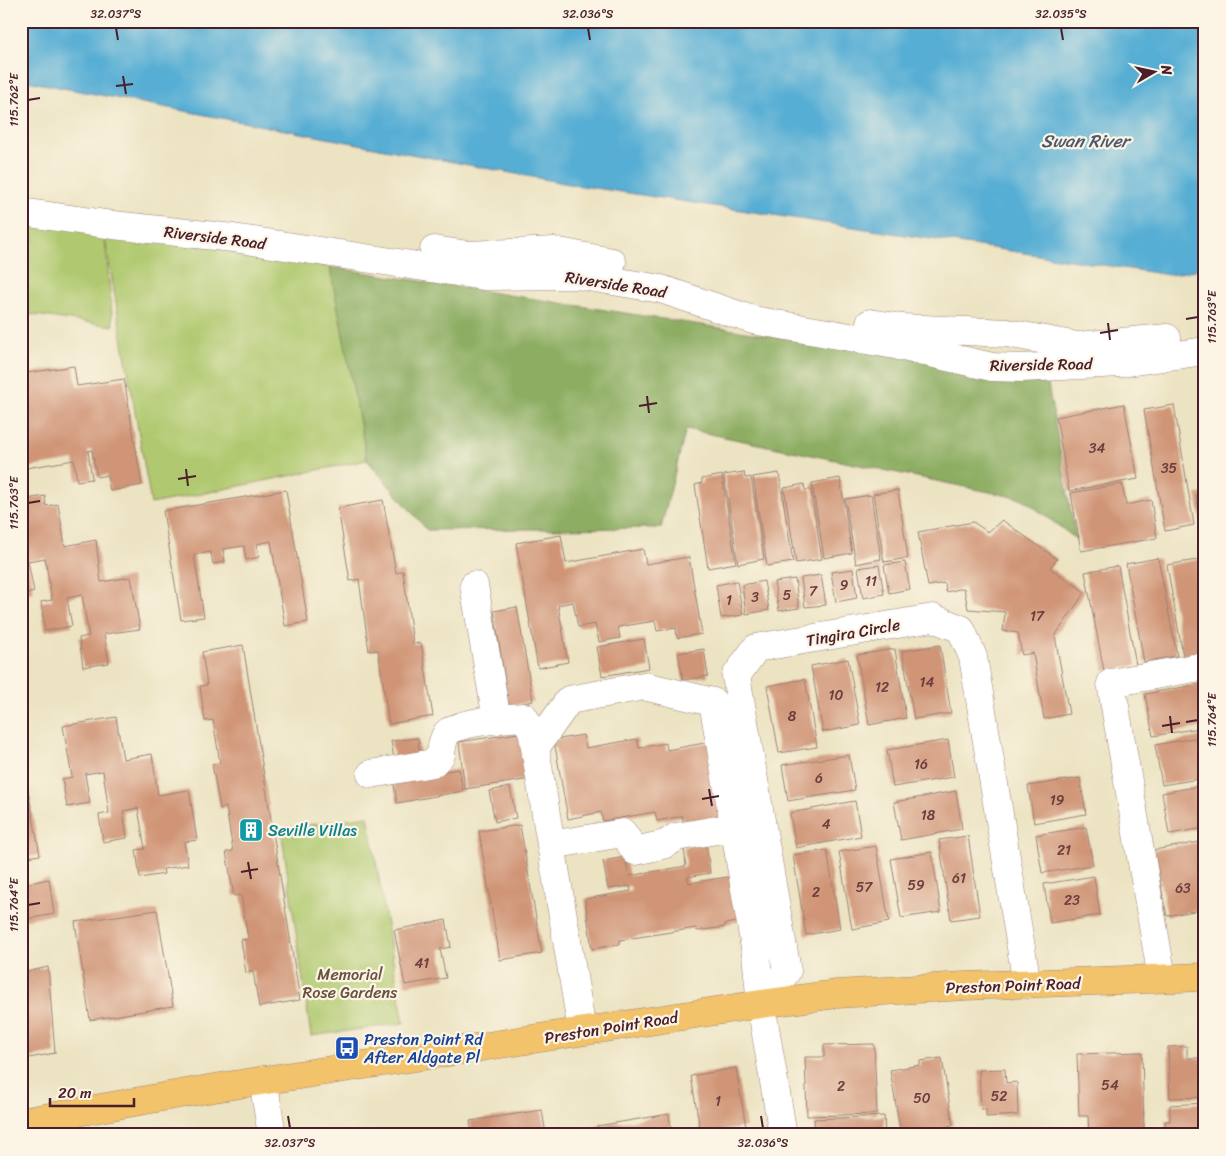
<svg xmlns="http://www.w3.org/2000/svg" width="1226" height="1156" viewBox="0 0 1226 1156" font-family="Sriracha,sans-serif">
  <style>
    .green { fill: #b0c96f; stroke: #7d744d }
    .forest { fill: #8cad62; stroke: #6b6646 }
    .water { fill: #57aed4; stroke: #506680 }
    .building { fill: #d09577 }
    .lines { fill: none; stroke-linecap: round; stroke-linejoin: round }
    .minor-casing { stroke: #9b8176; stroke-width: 29 }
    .major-casing { stroke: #9b8176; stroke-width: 29 }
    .minor { stroke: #fff; stroke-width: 28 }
    .major { stroke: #f2c36a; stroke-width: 28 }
    .ticks { fill: none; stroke: #4a1f2b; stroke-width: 2 }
    .labels { text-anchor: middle; stroke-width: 4.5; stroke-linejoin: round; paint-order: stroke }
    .number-label { font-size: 14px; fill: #6c3c3e }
    .street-label { font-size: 16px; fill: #4a1f2b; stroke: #fcf5e5 }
    .culture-label { font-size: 16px; fill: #0d838f; stroke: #fcf5e5; text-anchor: start }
    .park-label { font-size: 16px; fill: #69523f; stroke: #fcf5e5 }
    .transit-label { font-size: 16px; fill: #164399; stroke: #fcf5e5; text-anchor: start }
    .water-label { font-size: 18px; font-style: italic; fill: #4f586f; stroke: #fcf5e5 }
    .neatline { fill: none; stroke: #4a1f2b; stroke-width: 2 }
    .ticks-label { font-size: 12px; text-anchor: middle; fill: #4a1f2b }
  </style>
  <rect width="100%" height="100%" fill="#fcf5e5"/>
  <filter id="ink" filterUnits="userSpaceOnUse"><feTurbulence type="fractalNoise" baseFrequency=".02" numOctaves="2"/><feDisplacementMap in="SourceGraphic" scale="10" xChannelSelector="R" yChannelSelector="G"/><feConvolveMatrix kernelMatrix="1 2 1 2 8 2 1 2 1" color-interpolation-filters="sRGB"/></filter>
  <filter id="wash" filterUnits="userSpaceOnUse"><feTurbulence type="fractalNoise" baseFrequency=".0096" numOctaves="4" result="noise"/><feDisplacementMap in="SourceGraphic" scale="20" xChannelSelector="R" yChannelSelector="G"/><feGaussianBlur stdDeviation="1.12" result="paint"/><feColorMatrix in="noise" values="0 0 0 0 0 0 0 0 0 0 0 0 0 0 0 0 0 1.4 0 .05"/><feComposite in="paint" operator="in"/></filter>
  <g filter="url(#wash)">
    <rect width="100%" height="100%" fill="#ece3c2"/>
    <!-- green -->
    <path class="green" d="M21 212 104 229 330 267 367 460 151 504 105 239 113 326 21 313Z
      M368 816 404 1023 311 1036 281 829Z"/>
    <!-- forest -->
    <path class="forest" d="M330 267 1047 379 1076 539 1023 499 686 429 661 528 427 530 367 460Z"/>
    <!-- water -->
    <path class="water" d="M21 21H1205V268L1169 275 569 184 21 80Z"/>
    <g id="blocks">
      <!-- building -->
      <path class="building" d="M21 348 27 373 74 366 77 386 124 379 142 485 110 491 107 475 97 477 92 450 88 451 92 479 77 481 74 460 26 468 23 452H21Z
        M1124 404 1138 479 1069 491 1056 417Z
        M1174 405 1194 525 1165 531 1144 410Z
        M744 472 745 478 751 477 764 559 738 564 724 475Z
        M779 473 793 562 767 566 753 477Z
        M722 475 736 563 708 568 695 485 702 483V479Z
        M840 478 852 553 824 558 812 483Z
        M804 484 805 490H811L822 559 796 563 784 488Z
        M1122 484 1126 505 1151 500 1157 538 1081 551 1071 493Z
        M286 490 308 622 285 626 271 541 257 544 259 557 246 560 244 546 223 549 225 562 213 564 211 552 194 555 204 617 181 620 163 511Z
        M898 490 908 558 884 562 873 494Z
        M1205 493V538H1204L1196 494Z
        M871 495 881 559 856 564 845 499Z
        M45 496 46 506 58 504 65 546 96 540 101 582 131 577 140 629 104 634 109 663 83 667 79 638 89 636 82 595 67 598 72 626 45 631 41 602 52 600 45 558 28 561 34 592 21 595V500Z
        M383 500 396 573 403 571 413 644 421 643 433 716 389 724 378 650 369 651 359 579 350 581 338 508Z
        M1002 520 1057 559 1050 568 1085 592 1055 636 1069 714 1044 719 1033 653 1022 655 1018 633 1003 631 1005 612 968 609 964 588 946 592 945 583 928 586 918 532 973 522 988 532Z
        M561 535 566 563 643 549 646 564 689 557 702 634 677 638 676 628 657 631 655 621 618 627 620 638 599 642 595 624 578 627 573 602 558 605 568 662 538 668 516 543Z
        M1158 558 1177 656 1144 662 1126 564Z
        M1202 559 1205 574V652L1183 656 1167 565Z
        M905 562 910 589 889 593 884 565Z
        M879 565 884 594 863 598 858 568Z
        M1118 566 1136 665 1104 671 1085 572Z
        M853 569 857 598 836 602 831 572Z
        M821 575 826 605 805 607 801 578Z
        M795 579 799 608 779 611 774 582Z
        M737 581 743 615 721 618 716 585Z
        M764 581 769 610 746 614 742 585Z
        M517 607 533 701 509 706 494 611Z
        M644 639 649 668 602 676 597 647Z
        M243 645 300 1000 259 1007 253 971 246 973 241 940 248 939 241 895 234 896 226 852 233 851 226 807 220 809 212 764 220 763 213 720 205 721 200 686 207 685 202 652Z
        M940 645 951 713 914 719 902 651Z
        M704 649 708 676 683 680 678 653Z
        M895 649 906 718 869 725 857 655Z
        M848 659 860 725 823 732 811 666Z
        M805 679 817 747 779 753 767 686Z
        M1205 683V727L1153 736 1145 694Z
        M116 717 123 759 152 754 158 795 189 790 197 840 184 842 188 865 163 869 164 874 140 878 136 850 145 849 138 808 123 811 127 838 103 842 99 815 109 813 103 771 85 774 90 803 67 807 62 779 72 777 63 726Z
        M525 732 531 779 465 789 459 742Z
        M583 735 586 748 637 739 639 748 666 743 667 750 715 741 729 817 684 825 682 816 657 821 655 812 603 821 601 812 568 819 554 740Z
        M1205 736V778L1162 785 1155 745Z
        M418 738 420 754 394 758 391 741Z
        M948 740 954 777 893 787 887 750Z
        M849 755 855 790 788 801 782 765Z
        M459 769 463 791 397 803 393 779Z
        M1080 778 1086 814 1034 823 1028 786Z
        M26 779 40 855 21 858V780Z
        M1205 785V828L1169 834 1162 793Z
        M510 787 516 818 495 822 489 791Z
        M956 791 962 829 901 840 894 802Z
        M855 801 861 836 796 848 790 813Z
        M520 825 542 953 500 960 479 831Z
        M1086 827 1093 865 1042 873 1036 835Z
        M968 836 980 916 951 920 939 840Z
        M1200 842 1205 867V909L1167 916 1154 850Z
        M706 843 710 873 687 877 689 883 734 876 742 921 725 924V927L697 931 696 928 620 940V944L592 949 585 899 631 891 630 886 608 889 603 861 625 857 629 876 686 866 684 847Z
        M876 846 889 922 852 929 839 852Z
        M827 850 840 929 806 935 793 855Z
        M932 852 941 912 901 918 891 859Z
        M21 874 24 884 49 879 54 914 21 920Z
        M1094 876 1100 915 1050 923 1044 884Z
        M157 910 173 1006 90 1020 75 922Z
        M446 920 451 947 440 949 446 978 405 985 394 930Z
        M48 967 55 1053 24 1059 21 1046V973Z
        M874 1044 877 1114 807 1116 805 1057H824V1045Z
        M1187 1046V1058H1205V1097L1170 1098 1168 1047Z
        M1142 1052 1144 1132 1089 1134 1088 1116H1079L1077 1054Z
        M942 1058 953 1125 944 1127 945 1135H901L890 1070 920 1065V1061Z
        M736 1068 746 1127 701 1135 691 1076Z
        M1005 1069 1006 1083 1017 1082 1018 1115 986 1117V1109H981L979 1070Z
        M1205 1103V1135H1166L1165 1121H1170V1105Z
        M542 1110 546 1135H472L470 1121Z
        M669 1114 672 1135H598L597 1126Z
        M884 1116 885 1135H815L814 1119Z
        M419 1129 420 1135H390V1134Z"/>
    </g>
  </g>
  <g filter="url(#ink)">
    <use href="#blocks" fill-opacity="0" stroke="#9b8176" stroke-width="1"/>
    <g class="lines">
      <defs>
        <path id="minor" d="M21 212 113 225 233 238 483 276 577 275 661 289 753 320 895 345 992 367 1022 368 1121 363 1205 351
          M434 250 468 255 554 251 612 262
          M870 323 902 328 1007 333 1077 346 1167 338
          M474 585 497 720
          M535 748 569 700 644 686 713 702 756 954 761 1004 783 1135
          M371 774 433 763 441 755C442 747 442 740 447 733 458 722 508 718 524 717L532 730 582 1031
          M551 845 623 833 635 851 666 844 676 837 734 827
          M1162 978 1111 683 1205 666
          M761 1004 787 971 736 676 756 648 933 618 961 629 973 657 1027 984
          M263 1080 272 1135"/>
        <path id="major" d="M21 1122 214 1088 761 1004 837 994 964 986 1205 977"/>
      </defs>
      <!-- minor casing -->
      <use href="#minor" class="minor-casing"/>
      <!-- major casing -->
      <use href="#major" class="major-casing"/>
      <!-- minor -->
      <use href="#minor" class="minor"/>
      <!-- major -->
      <use href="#major" class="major"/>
    </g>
  </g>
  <!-- ticks -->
  <path class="ticks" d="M116 28 118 40M588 28 590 40M1061 28 1063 40M123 76 126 94M116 86 133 84M28 100 40 98M1186 319 1198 317M1108 323 1110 340M1100 333 1118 330M647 396 649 413M639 406 657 403M186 469 188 486M178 479 196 476M28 503 40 501M1170 716 1172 733M1186 722 1198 720M1162 726 1180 723M709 789 712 806M702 799 719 796M248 862 251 879M241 872 258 869M28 905 40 903M288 1116 290 1128M761 1116 763 1128"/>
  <!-- icons -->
  <defs>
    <symbol id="building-square" viewBox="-11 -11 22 22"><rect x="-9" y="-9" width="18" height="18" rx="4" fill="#0f9aa8" stroke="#fcf5e5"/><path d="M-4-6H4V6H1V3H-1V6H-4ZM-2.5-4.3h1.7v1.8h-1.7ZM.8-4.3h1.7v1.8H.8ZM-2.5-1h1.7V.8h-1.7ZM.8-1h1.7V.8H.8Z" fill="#fff"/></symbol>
    <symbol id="bus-square" viewBox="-11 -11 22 22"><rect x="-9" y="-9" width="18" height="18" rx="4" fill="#1a4fb4" stroke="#fcf5e5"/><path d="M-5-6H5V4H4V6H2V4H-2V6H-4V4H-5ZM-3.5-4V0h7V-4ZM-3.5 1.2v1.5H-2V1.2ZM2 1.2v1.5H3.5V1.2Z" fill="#fff"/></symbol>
  </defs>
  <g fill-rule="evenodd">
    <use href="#building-square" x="237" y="816" width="28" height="28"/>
    <use href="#bus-square" x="333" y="1034" width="28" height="28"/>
  </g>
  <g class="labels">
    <!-- number labels -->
    <g class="number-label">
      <text x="1097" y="453">34</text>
      <text x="1169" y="473">35</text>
      <text x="871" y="586">11</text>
      <text x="844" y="590">9</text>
      <text x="813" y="596">7</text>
      <text x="787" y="600">5</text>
      <text x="755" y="602">3</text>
      <text x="729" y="605">1</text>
      <text x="1037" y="621">17</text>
      <text x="927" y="687">14</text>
      <text x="882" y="692">12</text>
      <text x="836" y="700">10</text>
      <text x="792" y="721">8</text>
      <text x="921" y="769">16</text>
      <text x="819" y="783">6</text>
      <text x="1057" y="805">19</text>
      <text x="928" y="820">18</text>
      <text x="826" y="829">4</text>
      <text x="1064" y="855">21</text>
      <text x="959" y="883">61</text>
      <text x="916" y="890">59</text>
      <text x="864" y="892">57</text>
      <text x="1183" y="893">63</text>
      <text x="816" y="897">2</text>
      <text x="1072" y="905">23</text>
      <text x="422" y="968">41</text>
      <text x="1110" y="1090">54</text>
      <text x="841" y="1091">2</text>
      <text x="999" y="1101">52</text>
      <text x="922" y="1103">50</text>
      <text x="718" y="1106">1</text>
    </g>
    <!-- street labels -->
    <g class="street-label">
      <text transform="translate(215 237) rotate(7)" y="6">Riverside Road</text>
      <text transform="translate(616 284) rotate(9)" y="6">Riverside Road</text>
      <text transform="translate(1041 364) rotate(-1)" y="6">Riverside Road</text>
      <text transform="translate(853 632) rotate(-10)" y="6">Tingira Circle</text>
      <text transform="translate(1013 985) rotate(-2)" y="6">Preston Point Road</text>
      <text transform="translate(611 1027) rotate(-9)" y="6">Preston Point Road</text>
    </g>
    <!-- culture labels -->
    <g class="culture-label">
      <text x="268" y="836">Seville Villas</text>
    </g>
    <!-- park labels -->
    <g class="park-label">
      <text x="350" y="980">Memorial<tspan x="350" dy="18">Rose Gardens</tspan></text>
    </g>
    <!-- transit labels -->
    <g class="transit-label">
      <text x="364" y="1045">Preston Point Rd<tspan x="364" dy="18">After Aldgate Pl</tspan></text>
    </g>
    <!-- water labels -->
    <g class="water-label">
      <text x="1085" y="147">Swan River</text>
    </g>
  </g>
  <!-- margin -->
  <rect width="1226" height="1156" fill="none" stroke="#fcf5e5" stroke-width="55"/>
  <!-- north arrow -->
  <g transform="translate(1154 72) rotate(81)" stroke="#fcf5e5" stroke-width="4" paint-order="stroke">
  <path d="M0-4L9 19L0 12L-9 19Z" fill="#4a1f2b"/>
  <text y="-8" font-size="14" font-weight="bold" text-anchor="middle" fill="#4a1f2b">N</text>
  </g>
  <!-- scale -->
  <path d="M50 1098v8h84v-8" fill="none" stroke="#4a1f2b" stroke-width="2.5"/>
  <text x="58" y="1098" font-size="15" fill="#4a1f2b" stroke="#fcf5e5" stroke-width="4" paint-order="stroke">20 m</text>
  <rect x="28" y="28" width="1170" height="1100" class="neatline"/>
  <g class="ticks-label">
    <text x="116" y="18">32.037°S</text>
    <text x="588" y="18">32.036°S</text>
    <text x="1061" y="18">32.035°S</text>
    <text transform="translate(14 100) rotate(-90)" y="4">115.762°E</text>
    <text transform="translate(1212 317) rotate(-90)" y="4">115.763°E</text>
    <text transform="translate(14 503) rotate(-90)" y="4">115.763°E</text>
    <text transform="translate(1212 720) rotate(-90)" y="4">115.764°E</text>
    <text transform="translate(14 905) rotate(-90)" y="4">115.764°E</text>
    <text x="290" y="1147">32.037°S</text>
    <text x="763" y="1147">32.036°S</text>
  </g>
</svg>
